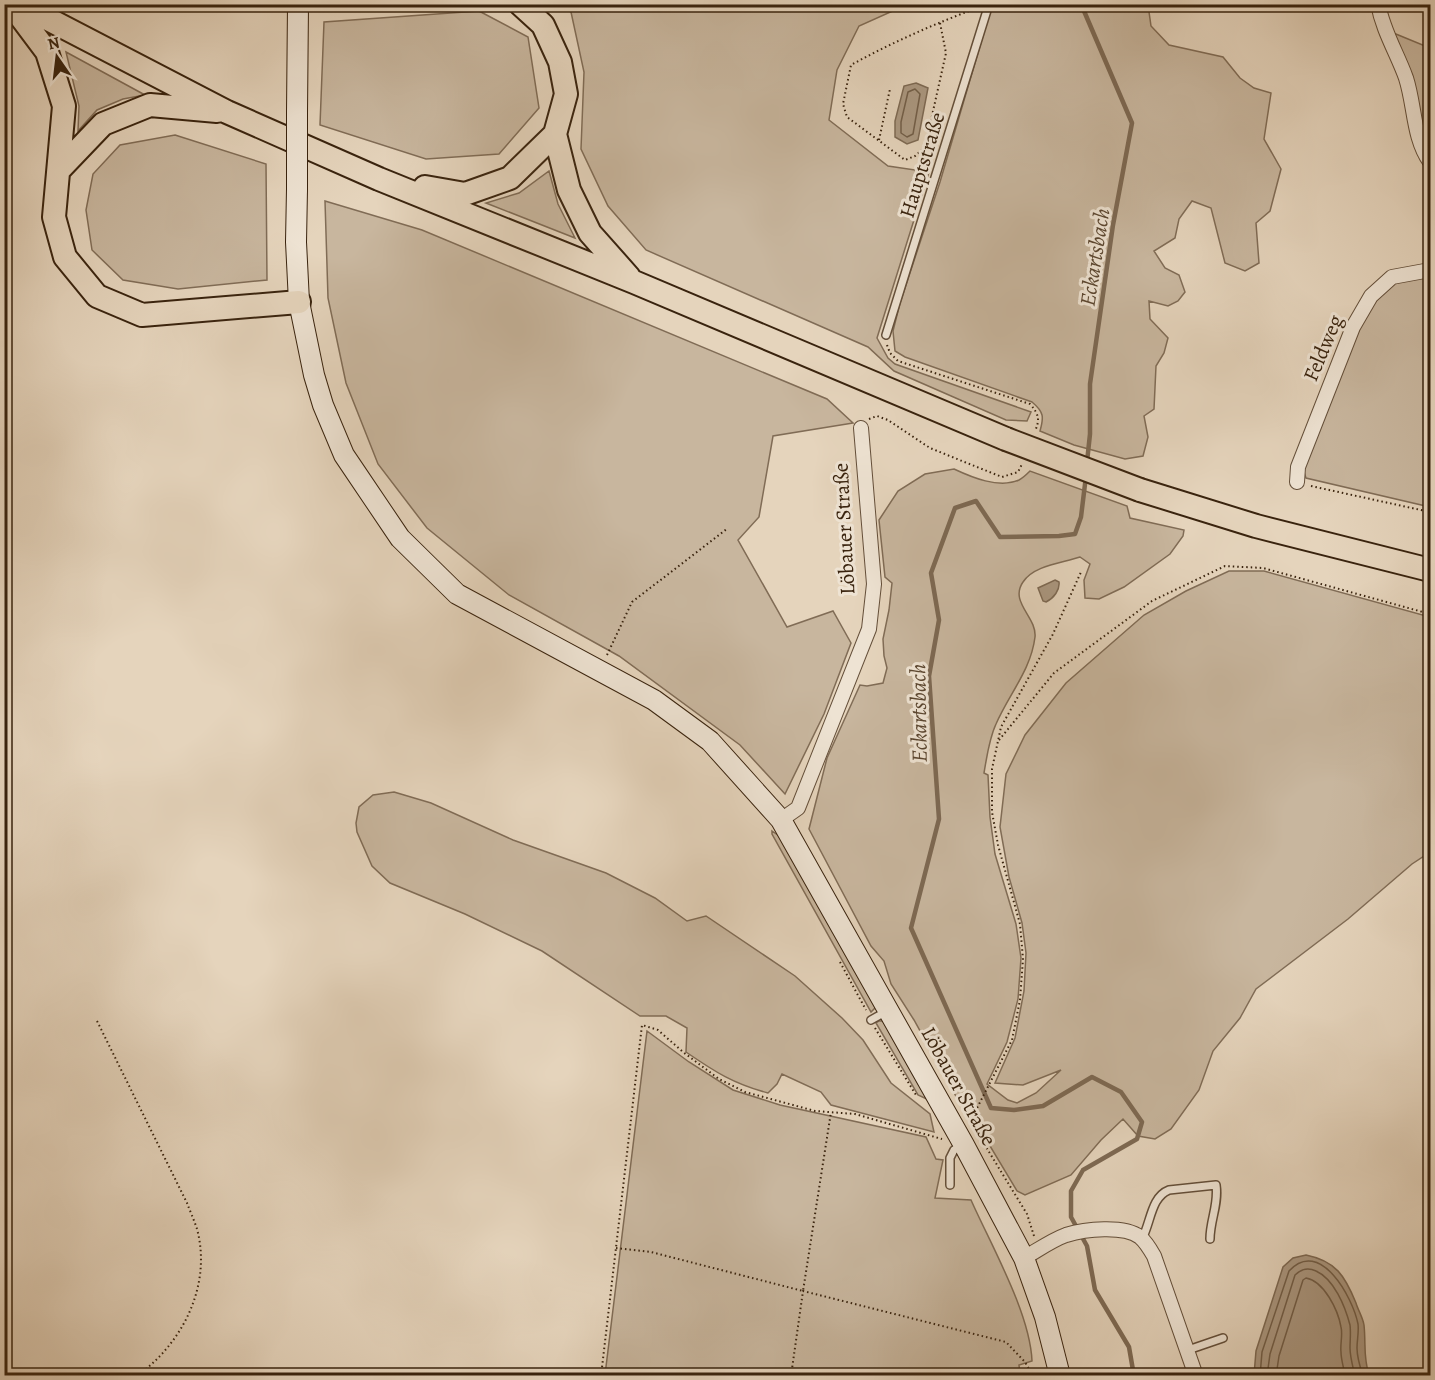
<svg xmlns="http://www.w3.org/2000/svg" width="1435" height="1380" viewBox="0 0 1435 1380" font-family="Alegreya,serif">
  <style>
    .green { fill: #c8b69e; stroke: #806c56; stroke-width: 1.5 }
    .water { fill: #ab9881; stroke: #7d6953; stroke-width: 1.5 }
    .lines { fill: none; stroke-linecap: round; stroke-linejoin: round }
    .shore { stroke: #725e48; stroke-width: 1.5 }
    .stream { stroke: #7d6953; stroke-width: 4.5 }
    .service-casing { stroke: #644f3a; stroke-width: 10 }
    .minor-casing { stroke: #644f3a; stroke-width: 16 }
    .secondary-casing { stroke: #39230e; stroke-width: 22 }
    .trunk-casing { stroke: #39230e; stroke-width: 26 }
    .path { stroke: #39230e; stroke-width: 2; stroke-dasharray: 1.5 3; stroke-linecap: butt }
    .service { stroke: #eee3d3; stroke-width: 7 }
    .minor { stroke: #eee3d3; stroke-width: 14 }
    .secondary { stroke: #eee3d3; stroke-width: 20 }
    .trunk { stroke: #e5d4bc; stroke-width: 22 }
    .secondary-bridge-casing { stroke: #39230e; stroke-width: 22; stroke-linecap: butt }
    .trunk-bridge-casing { stroke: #39230e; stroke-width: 26; stroke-linecap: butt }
    .secondary-bridge { stroke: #eee3d3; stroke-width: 20 }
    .trunk-bridge { stroke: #e5d4bc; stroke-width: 22 }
    .labels { text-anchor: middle; stroke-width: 6; stroke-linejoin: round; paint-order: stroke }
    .street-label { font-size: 21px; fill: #39230e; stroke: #eee3d3 }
    .water-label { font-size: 22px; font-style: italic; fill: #5b4630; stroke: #eee3d3 }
  </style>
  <rect width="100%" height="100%" fill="#e5d4bc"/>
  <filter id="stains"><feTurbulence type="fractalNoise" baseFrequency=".00333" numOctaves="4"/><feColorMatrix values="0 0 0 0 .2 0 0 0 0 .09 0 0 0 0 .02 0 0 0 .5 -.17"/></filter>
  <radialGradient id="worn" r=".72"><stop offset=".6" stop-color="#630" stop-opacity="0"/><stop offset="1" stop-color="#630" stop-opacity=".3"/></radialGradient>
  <!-- green -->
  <path class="green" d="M560 5H906L859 26 837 70 829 120 888 166 929 172 877 338 888 358 895 364 1031 412 1027 421 1006 420 894 371 868 347 646 250 608 206 581 149 584 72 571 12Z
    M992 5H1148L1151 26 1169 45 1223 57 1240 78 1254 88 1271 93 1264 139 1281 169 1270 211 1256 223 1259 263 1245 271 1225 263 1211 208 1192 201 1179 219 1175 238 1154 251 1165 268 1179 275 1185 292 1178 301 1168 306 1149 301 1150 319 1168 338 1164 353 1156 366 1154 409 1144 416 1148 437 1143 456 1125 459 1074 445 1040 431C1044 417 1044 412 1032 402L905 357 895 351 893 331 900 303 940 182Z
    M479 11 528 37 539 108 499 154 426 159 320 125 324 22Z
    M1391 32 1430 48V157Z
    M66 52 145 95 123 99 97 110 78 131 79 106Z
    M175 135 266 164 267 280 178 289 123 280 92 250 86 210 93 174 120 145Z
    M549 171 558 204 575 238 486 203 519 193Z
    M325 201 422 230 827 399 853 423 773 436 759 517 738 540 787 627 833 611 851 643 824 714 785 794 740 745 619 656 509 595 427 528 378 464 346 383 328 298Z
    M1430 277V507L1306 478 1303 469 1365 315 1382 291 1398 280Z
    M954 469C971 477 999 489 1019 480 1023 478 1027 474 1030 471L1127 506 1130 518 1184 530 1183 536 1170 554 1124 587 1099 599 1085 598 1084 580 1090 564 1080 557C1063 563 1034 565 1023 582 1009 602 1037 617 1035 637 1031 670 1009 694 996 724 989 739 987 756 984 773L988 775 990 817 995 854 1016 924 1021 958 1018 999 1007 1042 987 1084 1008 1100 1017 1103 1036 1093 1061 1070 1023 1085 995 1083 1015 1038 1024 991 1026 953 1022 923 1009 877 1000 827 1006 774 1025 735 1066 683 1144 615 1186 591 1229 571H1264L1430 617V852L1412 864 1348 919 1256 989 1240 1018 1213 1051 1199 1090 1171 1129 1155 1139 1138 1136 1123 1119 1101 1140 1071 1175 1025 1195 1017 1191 981 1131 980 1114 966 1111 957 1098 914 1020 891 984 884 961 871 946 809 829 827 758 860 685 867 686 883 683 887 668 884 656 883 639 889 610 892 583 885 577 879 520 898 491 925 474Z
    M394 792 431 803 513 840 606 873 655 898 687 921 706 916 795 976 842 1018 863 1040 891 1083 930 1114 934 1132 831 1105 821 1092 782 1074 777 1084 768 1093C734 1084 715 1072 686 1052L687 1028 666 1016H640L542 951 465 914 390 883 372 866 357 832 356 823 359 807 373 795Z
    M772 831 782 838 874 1004 875 1008 871 1012 772 834Z
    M879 1021H882L886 1024 929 1100 918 1095 876 1023Z
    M647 1031 689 1062 733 1090 780 1105 926 1137 936 1159 943 1160 935 1198 971 1200C991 1245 1030 1313 1032 1361L1019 1365 1020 1375H605Z"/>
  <!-- water -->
  <path class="water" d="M916 83 928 88 918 140 907 144 895 137V121L904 86Z
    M1055 580 1059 582C1060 590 1054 598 1046 602L1043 601 1038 588Z
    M1306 1255C1336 1261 1345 1276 1356 1303 1358 1310 1363 1318 1364 1325 1366 1343 1363 1357 1369 1375H1254L1256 1351 1283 1267 1293 1258Z"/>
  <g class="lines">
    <!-- shore -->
    <path class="shore" d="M915 89 920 94 913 134 907 137 901 133V122L908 92Z
      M1260 1376 1262 1352 1289 1271C1320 1237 1353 1298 1358 1324 1359 1332 1357 1340 1357 1348 1357 1357 1360 1367 1363 1376
      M1267 1376 1270 1354 1295 1275C1301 1269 1308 1267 1316 1271 1334 1279 1345 1306 1350 1325 1351 1332 1350 1341 1350 1348 1350 1357 1353 1367 1355 1376
      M1276 1376 1279 1356 1303 1280 1306 1278C1324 1281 1338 1310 1341 1327 1343 1335 1340 1344 1341 1352 1341 1360 1344 1368 1345 1376"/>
    <!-- stream -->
    <path class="stream" d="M826 4 873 9 884 4
      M1081 4 1132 123 1113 225 1090 384V434L1087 462
      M1086 476 1081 517 1075 534 1059 536 1000 537 976 501 955 508 931 573 939 620 929 676 939 819 911 928 991 1108 1014 1110 1043 1106 1092 1077 1121 1092 1142 1122 1137 1139 1083 1170 1071 1191V1217L1087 1246 1095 1290 1129 1347 1134 1376"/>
    <defs>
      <path id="service" d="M886 335 989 4
        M871 1020 887 1011
        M950 1185V1158L954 1150 962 1146
        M1142 1239C1151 1222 1151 1197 1169 1190L1216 1185C1219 1204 1210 1220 1210 1239
        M1188 1350 1223 1338"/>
      <path id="minor" d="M1378 4C1383 31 1397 53 1406 78 1415 106 1413 138 1430 162
        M1297 482 1298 467 1353 327 1371 296 1392 277 1430 270
        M781 820 798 808 869 629 874 584 861 428
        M1024 1258C1038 1250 1052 1240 1066 1235 1085 1229 1124 1225 1140 1237 1146 1242 1150 1249 1154 1256L1196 1376"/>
      <path id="secondary" d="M297 112 298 4
        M297 189 296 242 299 302 314 375 323 405 344 455 400 538 457 594 654 700 710 741 781 820 964 1145 1024 1258 1045 1317 1060 1376"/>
      <path id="trunk" d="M11 4 47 52 64 106 54 217 65 257 97 296 142 315 299 302
        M19 4 227 112 379 179 634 282 1006 439
        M520 4 543 25 560 62 566 94 555 134 569 190 590 233 629 277
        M59 170 103 124 150 105 217 111
        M425 187 465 194 510 178 555 134
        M1140 490 1256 526 1430 570"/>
    </defs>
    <!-- service casing -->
    <use href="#service" class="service-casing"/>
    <!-- minor casing -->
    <use href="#minor" class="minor-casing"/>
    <!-- secondary casing -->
    <use href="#secondary" class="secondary-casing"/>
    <!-- trunk casing -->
    <use href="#trunk" class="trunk-casing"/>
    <!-- path -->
    <path class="path" d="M940 23 946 53 925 147 915 156 905 160 847 117 843 104 851 65C891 43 934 24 977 8
      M879 140 890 89
      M887 345 890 353 898 361 1030 404C1039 414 1040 420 1035 431
      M869 419 877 416 888 420 930 448 967 463 1002 477 1018 472 1022 464
      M1311 486 1430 512
      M607 655 632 602 728 528
      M999 740 1054 673 1152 601 1225 566 1263 568 1430 614
      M840 962 866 1010
      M97 1021 187 1203C190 1211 194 1220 197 1229 212 1285 183 1343 137 1376
      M875 1028 916 1095
      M1034 1236 1027 1214 986 1147 977 1130 974 1114 1012 1040 1020 1000 1023 959 1020 924 998 845 992 812V769L1001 727 1053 634 1081 572
      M616 1248 651 1252 803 1291 831 1112
      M601 1376 642 1025 658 1030 683 1052 719 1079 745 1092 815 1111 855 1114 942 1139
      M791 1376 803 1291 1006 1342 1025 1362 1033 1376"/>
    <!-- service -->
    <use href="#service" class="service"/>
    <!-- minor -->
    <use href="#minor" class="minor"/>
    <!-- secondary -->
    <use href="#secondary" class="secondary"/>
    <!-- trunk -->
    <use href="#trunk" class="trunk"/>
    <defs>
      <path id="secondary-bridge" d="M297 189V112"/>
      <path id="trunk-bridge" d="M1006 439 1140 490"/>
    </defs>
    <!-- secondary-bridge casing -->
    <use href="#secondary-bridge" class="secondary-bridge-casing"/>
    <!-- trunk-bridge casing -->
    <use href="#trunk-bridge" class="trunk-bridge-casing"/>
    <!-- secondary-bridge -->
    <use href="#secondary-bridge" class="secondary-bridge"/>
    <!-- trunk-bridge -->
    <use href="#trunk-bridge" class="trunk-bridge"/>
  </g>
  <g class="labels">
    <!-- street labels -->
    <g class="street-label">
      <text transform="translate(922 165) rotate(-73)" y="7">Hauptstraße</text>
      <text transform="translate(1323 348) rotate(-67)" y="7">Feldweg</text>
      <text transform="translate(844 529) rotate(-93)" y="7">Löbauer Straße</text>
      <text transform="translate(959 1086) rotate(61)" y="7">Löbauer Straße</text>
    </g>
    <!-- water labels -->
    <g class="water-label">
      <text transform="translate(1094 257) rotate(-81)" y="8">Eckartsbach</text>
      <text transform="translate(918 713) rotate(-91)" y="8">Eckartsbach</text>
    </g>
  </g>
  <!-- margin -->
  <rect width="1435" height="1380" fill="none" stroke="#e5d4bc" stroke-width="24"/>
  <rect x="6" y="6" width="1423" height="1368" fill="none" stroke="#39230e" stroke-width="3"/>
  <rect x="12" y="12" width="1411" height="1356" fill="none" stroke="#39230e" stroke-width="1.5"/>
  <!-- north arrow -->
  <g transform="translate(57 57) rotate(346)" stroke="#eee3d3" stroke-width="4.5" paint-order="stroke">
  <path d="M0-4.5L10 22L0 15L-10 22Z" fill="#39230e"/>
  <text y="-9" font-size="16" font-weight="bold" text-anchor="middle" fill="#39230e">N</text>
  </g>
  <rect width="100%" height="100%" filter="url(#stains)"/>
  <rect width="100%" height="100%" fill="url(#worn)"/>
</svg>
